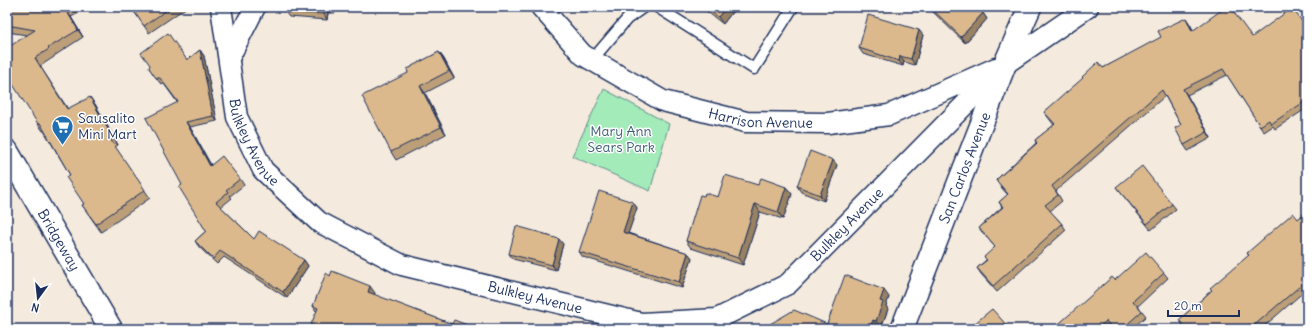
<svg xmlns="http://www.w3.org/2000/svg" width="1314" height="336" viewBox="0 0 1314 336" font-family="Delius,sans-serif">
  <style>
    .green { fill: #a3ebb9; stroke: #5f8d8c }
    .lines { fill: none; stroke-linecap: round; stroke-linejoin: round }
    .lane-casing { stroke: #1b2f5e; stroke-width: 13 }
    .street-casing { stroke: #1b2f5e; stroke-width: 23 }
    .secondary-casing { stroke: #1b2f5e; stroke-width: 25 }
    .lane { stroke: #fff; stroke-width: 10 }
    .street { stroke: #fff; stroke-width: 20 }
    .secondary { stroke: #fff; stroke-width: 22 }
    .wall { fill: #bc9f79; stroke: #1b2f5e }
    .shaded-wall { fill: #998263; stroke: #1b2f5e }
    .building { fill: #dbb98d; stroke: #1b2f5e }
    .labels { text-anchor: middle; stroke-width: 3; stroke-linejoin: round; paint-order: stroke }
    .street-label { font-size: 14px; fill: #1b2f5e; stroke: #fff }
    .poi-label { font-size: 14px; fill: #1b2f5e; stroke: #fff; text-anchor: start }
    .park-label { font-size: 14px; fill: #3d5e75; stroke: #fff }
  </style>
  <rect width="100%" height="100%" fill="#f4eadd"/>
  <filter id="ink" filterUnits="userSpaceOnUse"><feTurbulence type="fractalNoise" baseFrequency=".025" numOctaves="2"/><feDisplacementMap in="SourceGraphic" scale="8" xChannelSelector="R" yChannelSelector="G"/><feConvolveMatrix kernelMatrix="1 2 1 2 8 2 1 2 1" color-interpolation-filters="sRGB"/></filter>
  <g filter="url(#ink)">
    <!-- green -->
    <path class="green" d="M604 89 669 124 650 191 572 156Z"/>
    <g class="lines">
      <defs>
        <path id="lane" d="M657 7 754 69 793 7
          M592 60 627 19 644 7"/>
        <g id="street">
          <path id="s1" d="M221 7 237 117 263 170 319 222 402 265 641 323 717 319 788 284 1005 64 1088 7"/>
          <path id="s2" d="M541 7 583 55 663 101 746 122 828 123 889 115 996 68"/>
          <path d="M229 58 255 7"/>
        </g>
        <g id="secondary">
          <path id="s3" d="M7 151 111 329"/>
          <path id="s4" d="M902 329 1005 64 1030 7"/>
        </g>
      </defs>
      <!-- lane casing -->
      <use href="#lane" class="lane-casing"/>
      <!-- street casing -->
      <use href="#street" class="street-casing"/>
      <!-- secondary casing -->
      <use href="#secondary" class="secondary-casing"/>
      <!-- lane -->
      <use href="#lane" class="lane"/>
      <!-- street -->
      <use href="#street" class="street"/>
      <!-- secondary -->
      <use href="#secondary" class="secondary"/>
    </g>
    <!-- wall -->
    <path class="wall" d="M7 7H75L74 8 77 14 71 17 83 37 54 56V57L40 66 68 109 95 104 118 145 115 147 150 198 101 232 82 205 84 204 70 175 44 131H43L38 124 27 35 7 32Z
      M131 7H187L149 33Z
      M285 7H335V13H328L327 20 289 17 285 12Z
      M701 7H736L723 24Z
      M930 7 983 13 987 19 965 43 933 12Z
      M1190 24 1193 30 1252 37 1307 28V108L1275 129 1273 126 1264 132 1227 75 1187 95 1211 138 1188 151 1184 145 1181 125 1165 96 1056 191 1062 201 1050 211 1062 224 1066 230 997 292 981 274 977 268 986 260 995 247 983 233 979 228 1002 207 999 202 1008 195 1000 186 996 180 1036 143 1035 140 1054 125 1044 112 1103 68Z
      M923 35 915 65 904 62 903 66 863 54 859 48Z
      M200 50 204 56 217 121 190 127 211 165 240 179 244 185 230 196 232 198 221 207 254 239 304 260 308 266 287 298 224 257 217 264 199 247 195 241 206 231 182 185 177 102 164 84 160 83 149 68 187 60Z
      M439 52 444 59 454 78 425 93 446 134 396 160 391 152 408 73 412 67Z
      M837 165 824 201 801 192 797 186Z
      M758 185 786 187 792 194 783 219 760 212 743 265 691 248 686 241 704 196 718 197Z
      M1116 187 1172 204 1176 209 1151 230Z
      M633 202 637 208 628 233 688 253 692 258 682 288 583 257 579 252Z
      M1307 211V289L1261 329H1186L1179 320 1249 256 1247 253 1298 219Z
      M545 234 547 235 563 244 556 270 513 259 509 254Z
      M1164 273 1168 278 1138 306 1146 316 1132 329H1111L1109 327 1107 329H1053L1115 280Z
      M330 276 375 293 374 295 452 324 316 311 313 306Z
      M889 297 886 306 888 309 881 328 878 327 877 329H774L770 324H827Z"/>
    <!-- shaded-wall -->
    <path class="shaded-wall" d="M324 7 328 13 327 20 324 14Z
      M331 7H335V13Z
      M726 7H736L723 24 718 17Z
      M66 10 71 17 83 37 78 30Z
      M983 13 987 19 965 43 961 37Z
      M1186 18 1190 24 1196 37 1192 31Z
      M919 30 923 35 915 65 911 59Z
      M200 50 204 56 217 121 213 116Z
      M439 52 444 59 454 78 449 71Z
      M900 56 904 62 903 66 899 61Z
      M420 86 425 93 446 134 441 127Z
      M1183 89 1187 95 1211 138 1207 132Z
      M90 97 95 104 118 145 113 138Z
      M186 122 190 127 214 171 210 166Z
      M833 160 837 165 824 201 820 195Z
      M786 187 792 194 783 219 778 212Z
      M633 202 637 208 627 237 623 232Z
      M755 204 760 212 743 265 738 258Z
      M559 239 563 244 556 270 552 265Z
      M688 253 692 258 682 288 679 282Z
      M304 260 308 266 287 298 283 292Z
      M370 286 375 293 372 299 368 292Z
      M884 290 889 297 886 306 888 309 881 328 876 321 880 301Z
      M873 320 878 327 877 329H869Z
      M851 324 855 329H849Z"/>
    <!-- building -->
    <path class="building" d="M7 7H72L66 10 78 30 48 48 49 49 35 58 67 109 90 97 113 138 110 139 145 190 96 224 82 205 84 204 66 177 70 175 40 123 38 124 7 75V48L35 30 7 25Z
      M131 7H171L144 26Z
      M285 7H331H324V14L285 12Z
      M705 7H726L718 17Z
      M930 7H976L983 13 961 37Z
      M1226 7H1230L1252 37 1292 8 1307 28V100L1271 124 1269 120 1260 126 1223 69 1183 89 1207 132 1184 145 1175 128 1181 125 1162 90 1052 186 1058 195 1045 205 1062 224 993 286 977 268 987 260 984 257 995 247 979 228 1003 207 999 202 1008 194 996 180 1037 143 1035 140 1055 124 1044 112 1083 78 1082 77 1098 62 1103 68 1161 37 1158 31 1186 18 1192 31Z
      M868 15 919 30 911 59 900 56 899 61 859 48Z
      M168 33 187 60 200 50 213 116 186 122 210 166 222 156 240 179 226 190 228 192 216 202 254 239 259 231 304 260 283 292 220 251 213 259 195 241 206 231 179 187 182 185 146 118 178 102 160 78H156L149 68 150 65 141 53Z
      M439 52 449 71 420 86 441 127 391 152 362 96 408 73 407 69 412 67V66Z
      M810 151 833 160 820 195 797 186Z
      M1142 166 1172 204 1147 224 1116 187Z
      M725 175 758 185 761 178 786 187 778 212 755 204 738 258 686 241 700 195 704 196 705 193 718 197Z
      M599 191 633 202 623 232 688 253 679 282 579 252Z
      M1307 211V280L1250 329H1187L1179 320 1212 290 1210 288 1249 255 1247 253 1293 213 1298 219Z
      M516 226 545 234V235L559 239 552 265 509 254Z
      M1146 252 1164 273 1133 301 1142 311 1122 329H1113L1106 321 1097 329H1053L1112 277 1115 280Z
      M332 271 370 286 368 292 452 324 454 320 478 329H309L318 308 313 306 326 273 330 276Z
      M845 275 884 290 880 301 883 302 876 321 873 320 869 329H865L851 324 849 329H774L770 324 794 310 827 324Z
      M992 309 1010 329H968Z"/>
  </g>
  <!-- icons -->
  <defs>
    <symbol id="supermarket-pin" viewBox="-11 -11 22 30"><path d="M0 17L-7.5 6A9.5 9.5 0 1 1 7.5 6Z" fill="#1f6fb2" stroke="#fff"/><path d="M-6-5.5h2.5l.6 2H6L4.5 2H-2.5L-4.4-4H-6ZM-1.5 3.2a1.3 1.3 0 1 0 .1 0ZM3 3.2a1.3 1.3 0 1 0 .1 0Z" fill="#fff"/></symbol>
  </defs>
  <g fill-rule="evenodd">
    <use href="#supermarket-pin" x="50" y="114" width="25" height="34"/>
  </g>
  <g class="labels">
    <!-- street labels -->
    <g class="street-label">
      <text dy="5" stroke="none"><textPath href="#s2" startOffset="256">Harrison Avenue</textPath></text>
      <text dy="5" stroke="none"><textPath href="#s1" startOffset="141">Bulkley Avenue</textPath></text>
      <text dy="5" stroke="none"><textPath href="#s4" startOffset="173">San Carlos Avenue</textPath></text>
      <text dy="5" stroke="none"><textPath href="#s1" startOffset="825">Bulkley Avenue</textPath></text>
      <text dy="5" stroke="none"><textPath href="#s3" startOffset="103">Bridgeway</textPath></text>
      <text dy="5" stroke="none"><textPath href="#s1" startOffset="477">Bulkley Avenue</textPath></text>
    </g>
    <!-- poi labels -->
    <g class="poi-label">
      <text x="78" y="123">Sausalito<tspan x="78" dy="16">Mini Mart</tspan></text>
    </g>
    <!-- park labels -->
    <g class="park-label">
      <text x="621" y="136">Mary Ann<tspan x="621" dy="16">Sears Park</tspan></text>
    </g>
  </g>
  <!-- margin -->
  <rect width="1314" height="336" fill="none" stroke="#fff" stroke-width="24"/>
  <rect x="12" y="12" width="1290" height="312" fill="none" stroke="#1b2f5e" stroke-width="1.5" filter="url(#ink)"/>
  <!-- north arrow -->
  <g transform="translate(38 298) rotate(195)" stroke="#ffffff" stroke-width="3" paint-order="stroke">
  <path d="M0-3L7 15L0 10L-7 15Z" fill="#1b2f5e"/>
  <text y="-6" font-size="11" font-weight="bold" text-anchor="middle" fill="#1b2f5e">N</text>
  </g>
  <!-- scale -->
  <path d="M1168 310v6h71v-6" fill="none" stroke="#1b2f5e" stroke-width="2"/>
  <text x="1174" y="310" font-size="12" fill="#1b2f5e" stroke="#ffffff" stroke-width="3" paint-order="stroke">20 m</text>
</svg>
